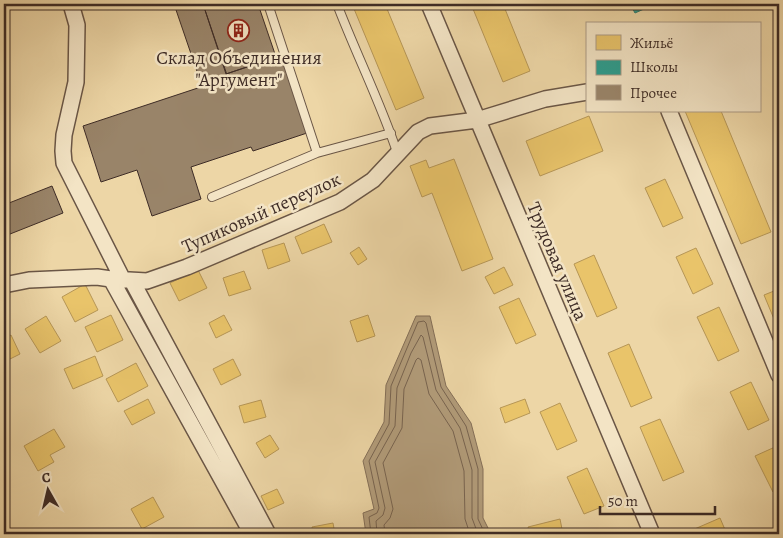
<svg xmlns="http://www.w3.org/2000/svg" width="783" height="538" viewBox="0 0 783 538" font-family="Alegreya,serif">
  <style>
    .water { fill: #b29c7a; stroke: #846f58 }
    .homes { fill: #e9c46a; stroke: #b69656 }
    .schools { fill: #2a9d8f; stroke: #307b70 }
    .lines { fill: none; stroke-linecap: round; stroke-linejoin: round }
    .shore { stroke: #786450; stroke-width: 1 }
    .building { fill: #998469; stroke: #3e2c26 }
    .lane-casing { stroke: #6a5646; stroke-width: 10 }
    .street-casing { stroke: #6a5646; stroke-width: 18 }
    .lane { stroke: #f3e4c5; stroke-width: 8 }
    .street { stroke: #f3e4c5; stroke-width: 15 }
    .labels { text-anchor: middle; stroke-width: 5; stroke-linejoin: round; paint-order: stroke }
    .poi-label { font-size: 19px; fill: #3e2c26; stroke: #f3e4c5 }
    .street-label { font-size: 19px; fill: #3e2c26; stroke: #f3e4c5 }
  </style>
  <rect width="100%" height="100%" fill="#edd6a6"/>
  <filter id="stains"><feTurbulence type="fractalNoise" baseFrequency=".004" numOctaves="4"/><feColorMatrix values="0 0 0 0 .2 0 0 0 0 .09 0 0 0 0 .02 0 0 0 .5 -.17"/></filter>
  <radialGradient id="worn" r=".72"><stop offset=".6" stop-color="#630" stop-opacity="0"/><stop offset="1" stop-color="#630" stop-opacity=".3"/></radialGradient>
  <!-- water -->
  <path class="water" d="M416 316H430L446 386 471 423 483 469V518L491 534H366L363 513 374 509 363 461 384 422 386 385Z"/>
  <!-- homes -->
  <path class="homes" d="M352 4H385L424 98 396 110Z
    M471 4H503L530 71 503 82Z
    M685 111H721L771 232 741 244Z
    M589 116 603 151 540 176 526 141Z
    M454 159 493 259 462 271 432 193 422 197 410 166 426 160 429 168Z
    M665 179 683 218 663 227 645 188Z
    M324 224 332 242 302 254 295 237Z
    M284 243 290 261 268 269 262 250Z
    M359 247 367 259 358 265 350 253Z
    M696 248 713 284 693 294 676 257Z
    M594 255 617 308 597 317 574 264Z
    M504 267 513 285 494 294 485 277Z
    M198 270 207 288 179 301 170 283Z
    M244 271 251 289 229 296 223 278Z
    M85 284 98 310 75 322 62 297Z
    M779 289V331L764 295Z
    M519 298 536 335 516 344 499 307Z
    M719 307 739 351 718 361 697 317Z
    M111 315 123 340 97 352 85 327Z
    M224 315 232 330 216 338 209 323Z
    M368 315 375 336 357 342 350 321Z
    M46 316 61 341 40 353 25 329Z
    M11 335 20 354 4 362V339Z
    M629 344 652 398 631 407 608 353Z
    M95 356 103 376 73 389 64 369Z
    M233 359 241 375 221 385 213 369Z
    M136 363 148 386 118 402 106 379Z
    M751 382 769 420 748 430 730 392Z
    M148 399 155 413 132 425 124 411Z
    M525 399 530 413 505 423 500 408Z
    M261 400 266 417 244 423 239 406Z
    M560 403 577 441 557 450 540 412Z
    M660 419 684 472 663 481 640 427Z
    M54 429 65 447 50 455 54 462 38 471 24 446Z
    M270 435 279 449 265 458 256 443Z
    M775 447 779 456V489L773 492 755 456Z
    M587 468 604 506 584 514 567 477Z
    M277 489 284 503 268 510 261 496Z
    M153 497 164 517 142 529 131 509Z
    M720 518 726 532 722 534H683Z
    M560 519 563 534H530L528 527Z
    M333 523 335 534H313L312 527Z"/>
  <!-- schools -->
  <path class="schools" d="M630 4H655L635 13Z"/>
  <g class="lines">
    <!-- shore -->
    <path class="shore" d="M371 534 369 517 377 513 379 508 369 461 389 424 391 386 418 322 424 321 426 323 441 387 466 426 478 469V519L485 534
      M377 534 376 521 383 515 385 508 375 462 395 426 397 388 411 353 421 335 423 337 436 390 460 428 472 470V518L478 534
      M385 534 384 525 390 518 393 509 383 463 402 428 404 389 416 360 418 358 421 360 429 394 453 431 464 471 465 519 470 534"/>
  </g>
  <!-- building -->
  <path class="building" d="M174 4H203L228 78 202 86Z
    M203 4H258L276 57 226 74Z
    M281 56 307 133 253 151 251 147 191 167 201 199 152 216 137 170 101 182 83 126 228 78 226 74Z
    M52 186 63 213 5 236 4 232V205Z"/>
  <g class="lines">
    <defs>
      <path id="lane" d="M268 4 317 153
        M337 4C356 54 381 103 398 155
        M212 197 317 153 391 133"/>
      <path id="street" d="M71 4 77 25 76 82 64 135 63 151 64 163 123 280
        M429 4 652 534
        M669 111 779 375
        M111 279 252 534
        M132 281 268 534
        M4 285 29 280 97 277 111 279 147 281 187 267 340 202 373 180 418 132 430 126 477 120 545 99 587 92"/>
    </defs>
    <!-- lane casing -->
    <use href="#lane" class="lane-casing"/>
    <!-- street casing -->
    <use href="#street" class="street-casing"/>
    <!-- lane -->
    <use href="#lane" class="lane"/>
    <!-- street -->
    <use href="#street" class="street"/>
  </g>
  <!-- icons -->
  <defs>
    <symbol id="building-ring" viewBox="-11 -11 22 22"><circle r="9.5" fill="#f3e4c5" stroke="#8f2418" stroke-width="1.5"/><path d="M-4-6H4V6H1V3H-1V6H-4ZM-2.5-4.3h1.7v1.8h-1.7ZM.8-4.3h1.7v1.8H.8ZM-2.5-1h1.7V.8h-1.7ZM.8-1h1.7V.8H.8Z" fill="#8f2418"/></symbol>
  </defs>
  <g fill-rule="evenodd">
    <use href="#building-ring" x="226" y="18" width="25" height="25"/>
  </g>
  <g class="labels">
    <!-- poi labels -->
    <g class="poi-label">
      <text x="239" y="64">Склад Объединения<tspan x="239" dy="22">"Аргумент"</tspan></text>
    </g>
    <!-- street labels -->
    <g class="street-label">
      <text transform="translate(261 212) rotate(-24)" y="7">Тупиковый переулок</text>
      <text transform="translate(558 261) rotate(67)" y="7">Трудовая улица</text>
    </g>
  </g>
  <!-- margin -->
  <rect width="783" height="538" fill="none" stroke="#edd6a6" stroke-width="20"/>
  <rect x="5" y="5" width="773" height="528" fill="none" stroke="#3e2c26" stroke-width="2.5"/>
  <rect x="10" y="10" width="763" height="518" fill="none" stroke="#3e2c26"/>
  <!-- legend -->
  <rect x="586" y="22" width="175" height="90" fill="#f3e4c5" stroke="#ab9a85"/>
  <rect x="596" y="35" width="25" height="15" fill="#e9c46a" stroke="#ab9a85"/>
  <text x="630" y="48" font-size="15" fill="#3e2c26">Жильё</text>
  <rect x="596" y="60" width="25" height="15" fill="#2a9d8f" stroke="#ab9a85"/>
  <text x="630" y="72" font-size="15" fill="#3e2c26">Школы</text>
  <rect x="596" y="85" width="25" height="15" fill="#998469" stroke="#ab9a85"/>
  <text x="630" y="98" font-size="15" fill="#3e2c26">Прочее</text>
  <!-- north arrow -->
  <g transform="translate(48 490) rotate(352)" stroke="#f3e4c5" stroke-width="4" paint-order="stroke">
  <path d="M0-4L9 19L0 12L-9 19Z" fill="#3e2c26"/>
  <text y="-8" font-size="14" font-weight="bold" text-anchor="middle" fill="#3e2c26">С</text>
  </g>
  <!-- scale -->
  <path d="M600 506v8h115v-8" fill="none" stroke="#3e2c26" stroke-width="2.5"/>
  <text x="608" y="506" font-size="15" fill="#3e2c26" stroke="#f3e4c5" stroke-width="4" paint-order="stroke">50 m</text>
  <rect width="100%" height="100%" filter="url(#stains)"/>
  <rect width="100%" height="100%" fill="url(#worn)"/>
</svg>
